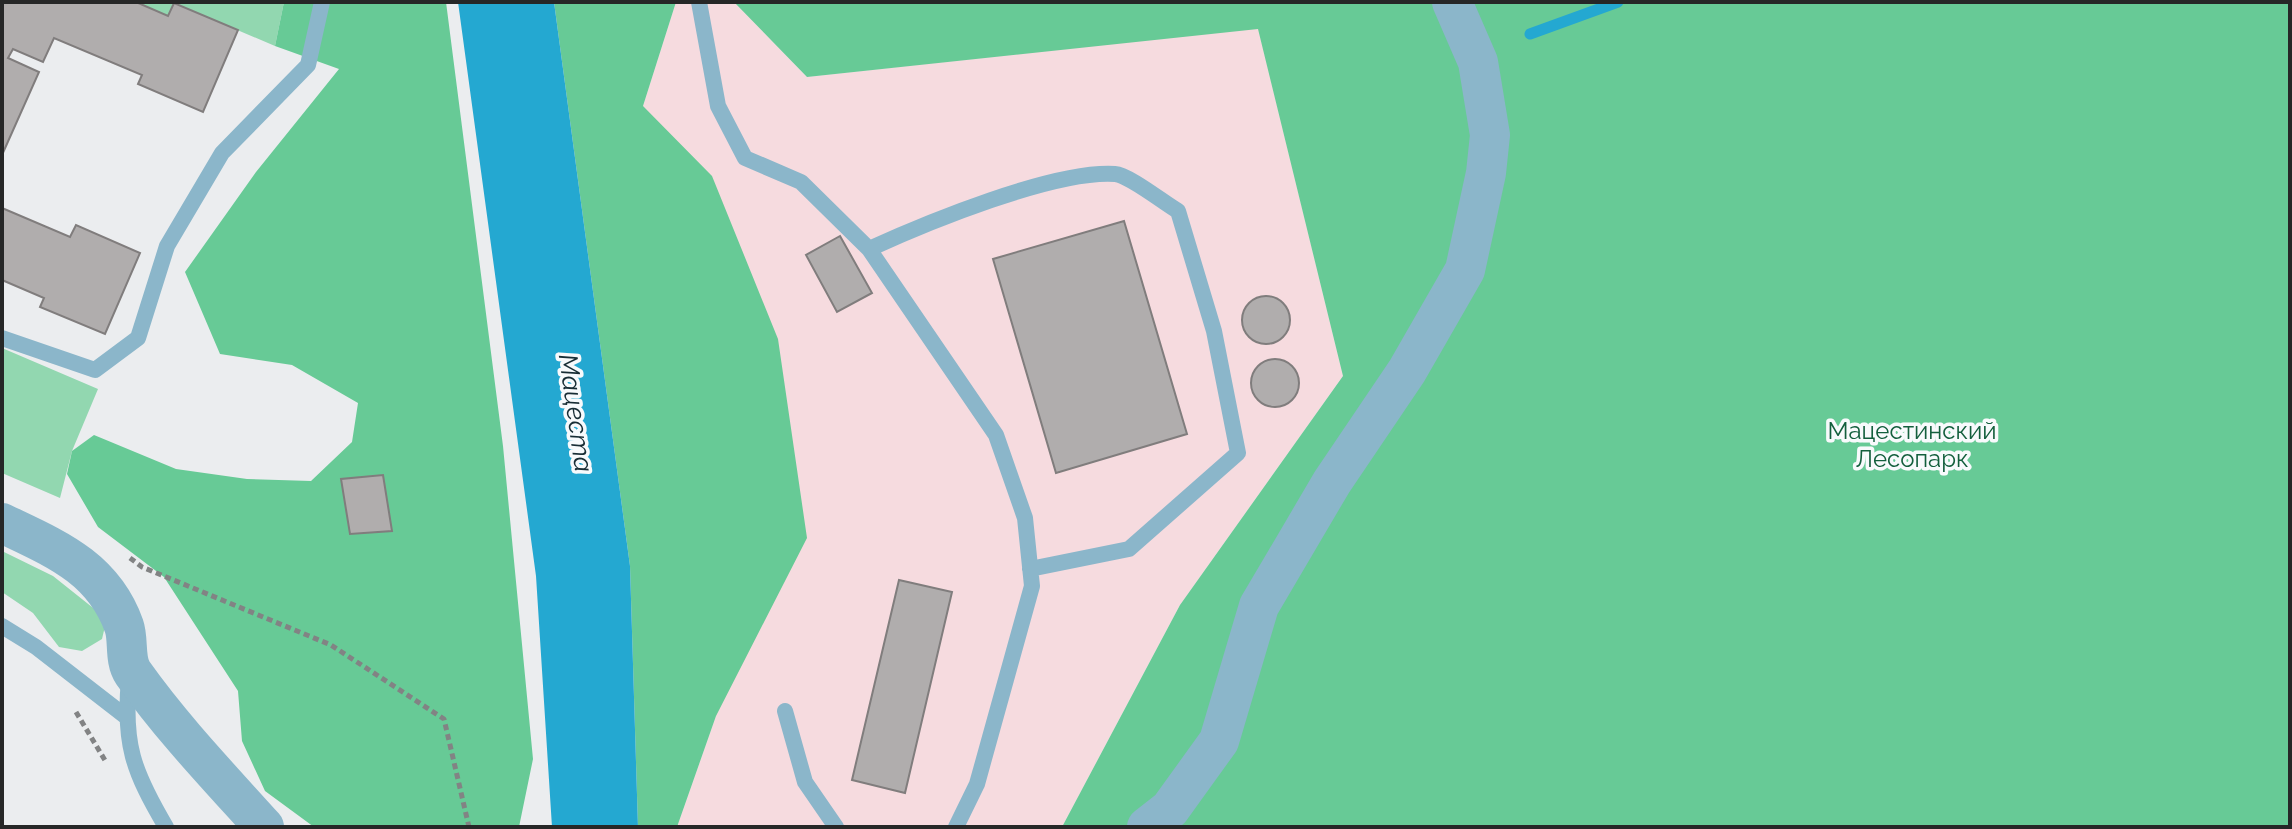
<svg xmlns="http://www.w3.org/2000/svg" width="2292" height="829" viewBox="0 0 2292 829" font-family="Raleway,sans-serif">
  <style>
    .industrial { fill: #f6dbdf }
    .green { fill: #92d7b0 }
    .forest { fill: #67ca96 }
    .water { fill: #24a8d1 }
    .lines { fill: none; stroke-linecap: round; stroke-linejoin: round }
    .stream { stroke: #24a8d1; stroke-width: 11 }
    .building { fill: #b0adad; stroke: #807d7d; stroke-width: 2 }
    .path { stroke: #828384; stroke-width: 5; stroke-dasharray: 6 4; stroke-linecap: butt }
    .service { stroke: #8bb6ca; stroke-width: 16 }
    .tertiary { stroke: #8bb6ca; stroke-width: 40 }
    .labels { text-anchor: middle; stroke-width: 7; stroke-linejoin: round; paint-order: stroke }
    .park-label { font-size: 24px; fill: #135f3d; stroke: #f8fafc }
    .water-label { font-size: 26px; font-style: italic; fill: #182d35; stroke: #f8fafc }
  </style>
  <rect width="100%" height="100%" fill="#ebedef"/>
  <!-- industrial -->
  <path class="industrial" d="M676 2H734L807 77 1258 28 1343 376 1180 605 1062 827H677L716 716 643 106Z"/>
  <!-- green -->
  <path class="green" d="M136 2H284L275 46 174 3 168 16Z
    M2 348 98 389 72 451 60 498 2 473Z
    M2 551 53 576 102 615 106 622 102 639 82 651 59 647 33 613 2 592Z"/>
  <!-- forest -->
  <path class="forest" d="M284 2H446L503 446 533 759 519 827H314L265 791 242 741 238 691 164 577 98 527 67 474 72 451 94 435 176 469 247 479 311 481 352 442 358 403 292 365 220 354 185 272 256 172 339 69 275 46Z
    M554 2H676L643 106 712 176 778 339 807 538 716 716 677 827H638L630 566Z
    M734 2H2290V827H1062L1180 605 1343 376 1258 29 807 77Z"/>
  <!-- water -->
  <path class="water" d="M458 2H554L630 566 638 827H552L536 576Z"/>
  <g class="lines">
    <!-- stream -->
    <path class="stream" d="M1530 34 1618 2"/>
  </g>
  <!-- building -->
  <path class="building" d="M2 2H136L168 16 174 3 238 30 203 112 138 84 142 75 54 38 43 62 13 49 8 58 39 72 2 155Z
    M2 208 70 237 76 225 140 253 105 334 40 307 44 298 2 280Z
    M1124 221 1187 434 1056 473 993 259Z
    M840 236 872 293 837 312 806 255Z
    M1242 320a24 24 0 1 1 48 0a24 24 0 1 1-48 0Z
    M1251 383a24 24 0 1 1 48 0a24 24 0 1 1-48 0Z
    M383 475 392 531 350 534 341 479Z
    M899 580 952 592 905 793 852 780Z"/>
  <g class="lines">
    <!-- path -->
    <path class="path" d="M130 558 142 567 331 645 444 719 469 827
      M76 712 106 762"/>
    <!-- service -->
    <path class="service" d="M699 2 718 106 745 158 801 182 869 249 996 435 1025 518 1032 586 977 784 956 827
      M869 249C926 223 1054 170 1115 174 1129 175 1164 203 1178 211L1214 331 1238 453 1129 549 1030 569
      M2 338 95 370 138 338 167 246 222 153 308 65 322 2
      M2 626 36 647 125 716
      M129 679C123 744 133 771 166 827
      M785 711 805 782 836 827"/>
    <!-- tertiary -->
    <path class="tertiary" d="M2 523C54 548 103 567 124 626 129 640 124 660 133 673 172 728 219 777 264 827
      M1147 827 1170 809 1219 741 1259 606 1332 482 1407 371 1465 270 1486 173 1490 135 1478 62 1452 2"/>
  </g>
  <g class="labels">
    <!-- park labels -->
    <g class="park-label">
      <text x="1912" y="439">Мацестинский<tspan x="1912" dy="28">Лесопарк</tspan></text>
    </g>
    <!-- water labels -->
    <g class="water-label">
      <text transform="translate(576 413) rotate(82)" y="9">Мацеста</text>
    </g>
  </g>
  <!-- border -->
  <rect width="2292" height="829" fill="none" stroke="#262727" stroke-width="8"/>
</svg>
